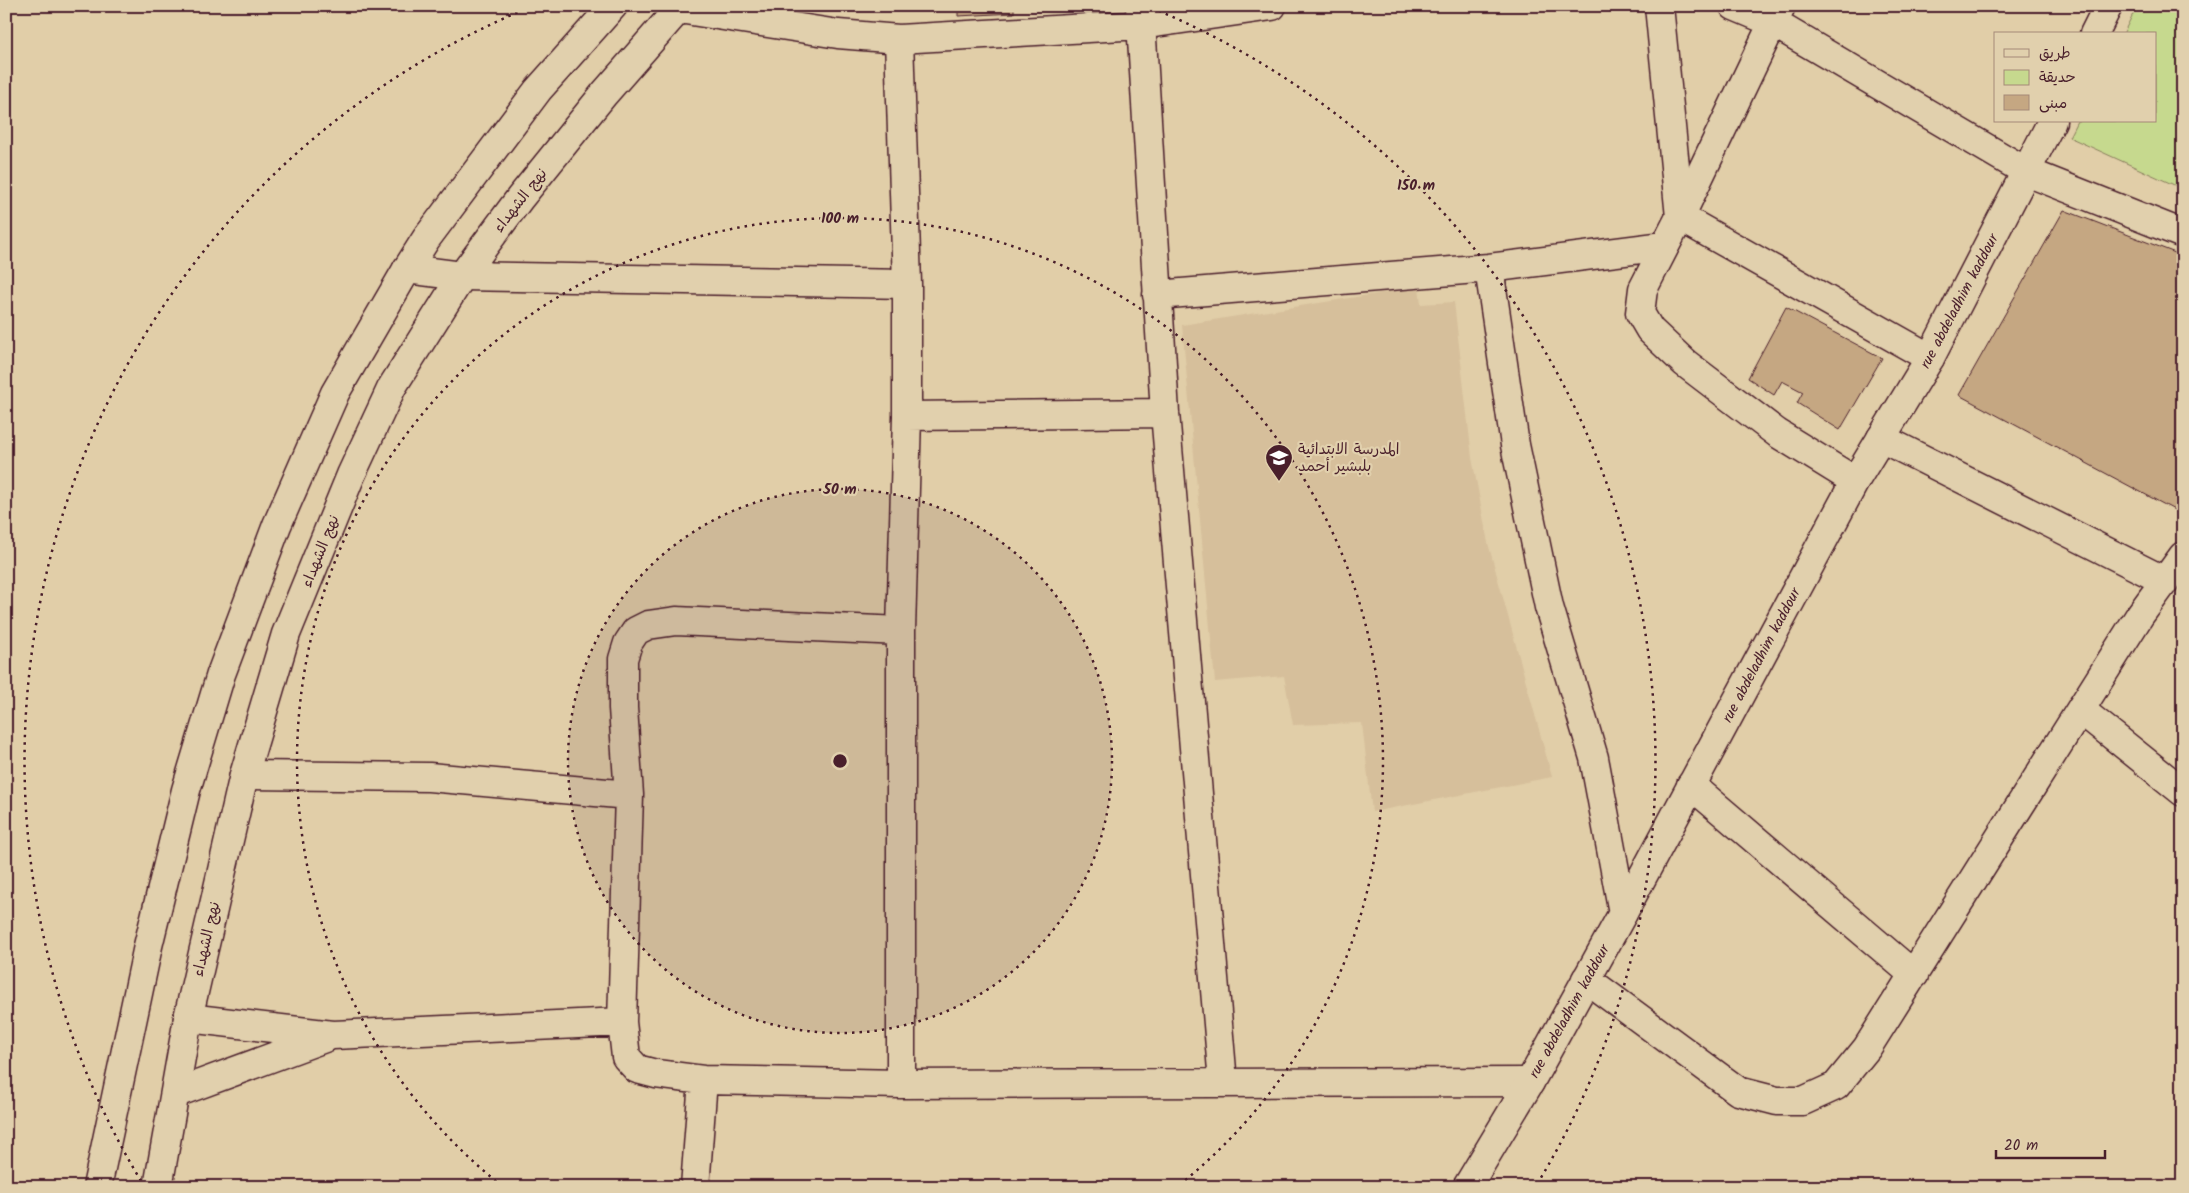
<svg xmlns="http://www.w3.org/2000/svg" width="2189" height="1193" viewBox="0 0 2189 1193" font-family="Kalam,'Playpen Sans Arabic',sans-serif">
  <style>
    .built { fill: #d6bf9b }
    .green { fill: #c6d98e; stroke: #887c5c }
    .building { fill: #c5a782; stroke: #4a1f2b }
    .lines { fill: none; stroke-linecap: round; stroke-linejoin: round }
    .minor-casing { stroke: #4a1f2b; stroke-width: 31 }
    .tertiary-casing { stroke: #4a1f2b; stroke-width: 31 }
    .secondary-casing { stroke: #4a1f2b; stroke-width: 31 }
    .minor { stroke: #e1d0ad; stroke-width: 28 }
    .tertiary { stroke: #e1d0ad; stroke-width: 28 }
    .secondary { stroke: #e1d0ad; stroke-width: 28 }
    .ring { fill: none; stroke: #4a1f2b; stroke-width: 2.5; stroke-dasharray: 2.5 5 }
    .labels { text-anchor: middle; stroke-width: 4.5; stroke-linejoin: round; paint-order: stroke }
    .street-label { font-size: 15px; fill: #4a1f2b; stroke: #e1d0ad }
    .poi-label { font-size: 15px; fill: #4a1f2b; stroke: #e1d0ad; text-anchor: start }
    .centre { fill: #4a1f2b; stroke: #e1d0ad; stroke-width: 2.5 }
    .ring-label { font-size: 15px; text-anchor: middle; font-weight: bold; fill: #4a1f2b; stroke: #e1d0ad; stroke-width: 4.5; stroke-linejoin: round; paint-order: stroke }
  </style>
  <rect width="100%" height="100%" fill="#e1cea8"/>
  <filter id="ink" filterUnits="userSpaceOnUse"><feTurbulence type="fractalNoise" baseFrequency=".02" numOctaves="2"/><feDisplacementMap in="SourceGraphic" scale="10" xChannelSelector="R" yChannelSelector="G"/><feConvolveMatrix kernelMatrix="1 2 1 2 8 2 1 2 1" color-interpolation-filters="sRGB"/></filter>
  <g filter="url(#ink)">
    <!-- built -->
    <path class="built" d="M1419 287 1421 304 1454 302 1472 458 1488 543 1552 777 1372 812 1362 723 1293 725 1284 676 1215 682 1182 325Z"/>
    <!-- green -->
    <path class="green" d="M2137 6H2183V189L2069 137 2077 121H2155V34H2123Z"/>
    <!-- building -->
    <path class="building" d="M958 6H1014V13L958 16Z
      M2064 210 2183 256V509L2180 513 1959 395Z
      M1786 307 1882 358 1840 430 1797 403 1803 392 1782 381 1774 395 1748 378Z"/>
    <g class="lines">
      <defs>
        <path id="minor" d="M1140 6 1165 413 1223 1082
          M1659 6 1680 217 1930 358
          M1734 6 1772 22 2027 172 2183 234
          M1781 6 1680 217 1643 289 1640 313 1650 330 1685 363 1777 433 1855 481
          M679 9 838 34 899 39 1141 25 1272 6
          M899 39 907 284V416L901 631V1084
          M407 269 462 276 907 284
          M1157 295 1489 268
          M907 416 1165 413
          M1881 438 2165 581
          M901 631 676 621 648 625 636 631 628 643 623 659V708L629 795 622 1022 626 1057 637 1069 656 1074 703 1080 901 1084 1530 1082
          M2081 710 2183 792
          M244 775 429 777 629 795
          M1691 785 1914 975
          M1623 913 1594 758 1549 607 1515 445 1489 268 1664 246
          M1586 979 1738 1091 1777 1101H1803L1836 1086 1867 1048 2140 615 2183 556
          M188 1018 333 1035 622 1022
          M176 1093 327 1037
          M695 1187 703 1080"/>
        <path id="tertiary" d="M2094 34 2108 6
          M1467 1187 1530 1082 1623 913 1855 481 1930 358 2052 121"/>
        <path id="secondary" d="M97 1187 148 946 186 790 221 674 277 525 335 393 407 269 426 239 538 90 613 6
          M158 1187 188 1018 244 775 286 634 351 475 392 387 462 276 520 198 604 94 681 6"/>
      </defs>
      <!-- minor casing -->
      <use href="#minor" class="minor-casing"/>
      <!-- tertiary casing -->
      <use href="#tertiary" class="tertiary-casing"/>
      <!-- secondary casing -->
      <use href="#secondary" class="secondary-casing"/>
      <!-- minor -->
      <use href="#minor" class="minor"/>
      <!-- tertiary -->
      <use href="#tertiary" class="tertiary"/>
      <!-- secondary -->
      <use href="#secondary" class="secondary"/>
    </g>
  </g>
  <!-- distance rings -->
  <circle cx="840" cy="761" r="272" fill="#4a1f2b" fill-opacity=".12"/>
  <g class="ring">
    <circle cx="840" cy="761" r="272"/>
    <path d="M502 1186A543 543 0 1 1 1178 1186"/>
    <path d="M141 1181A815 815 0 0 1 528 8M1152 8A815 815 0 0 1 1539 1181"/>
  </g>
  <!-- icons -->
  <defs>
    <symbol id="school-pin" viewBox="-11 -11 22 30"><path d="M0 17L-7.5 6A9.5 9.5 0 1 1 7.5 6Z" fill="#4a1f2b" stroke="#e1d0ad"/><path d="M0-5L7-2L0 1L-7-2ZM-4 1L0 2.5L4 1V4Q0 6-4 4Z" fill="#fff"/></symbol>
  </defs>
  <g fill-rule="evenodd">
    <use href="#school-pin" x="1263" y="442" width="32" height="43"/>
  </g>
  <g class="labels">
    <!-- street labels -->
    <g class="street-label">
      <text transform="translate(520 200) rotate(-52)" y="5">نهج الشهداء</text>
      <text transform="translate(1959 301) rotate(-62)" y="5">rue abdeladhim kaddour</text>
      <text transform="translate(320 551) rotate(-68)" y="5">نهج الشهداء</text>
      <text transform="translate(1761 655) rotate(-62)" y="5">rue abdeladhim kaddour</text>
      <text transform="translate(206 939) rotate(-77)" y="5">نهج الشهداء</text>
      <text transform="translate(1569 1011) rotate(-61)" y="5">rue abdeladhim kaddour</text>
    </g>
    <!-- poi labels -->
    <g class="poi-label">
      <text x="1298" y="454">المدرسة الابتدائية<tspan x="1298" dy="17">بلبشير أحمد</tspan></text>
    </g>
  </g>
  <circle cx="840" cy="761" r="8" class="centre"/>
  <g class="ring-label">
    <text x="1416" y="190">150 m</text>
    <text x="840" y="223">100 m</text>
    <text x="840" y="494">50 m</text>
  </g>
  <!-- margin -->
  <rect width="2189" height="1193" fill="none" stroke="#e1d0ad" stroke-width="25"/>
  <rect x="12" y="12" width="2164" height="1168" fill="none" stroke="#4a1f2b" stroke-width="2" filter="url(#ink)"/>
  <!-- legend -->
  <rect x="1994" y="32" width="162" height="90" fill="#e1d0ad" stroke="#a58979"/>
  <rect x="2004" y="49" width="25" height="8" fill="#e1d0ad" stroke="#a58979"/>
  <text x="2039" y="58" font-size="15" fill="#4a1f2b">طريق</text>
  <rect x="2004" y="70" width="25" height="15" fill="#c6d98e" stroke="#a58979"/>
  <text x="2039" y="82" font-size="15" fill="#4a1f2b">حديقة</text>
  <rect x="2004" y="95" width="25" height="15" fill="#c5a782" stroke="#a58979"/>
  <text x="2039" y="108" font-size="15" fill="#4a1f2b">مبنى</text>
  <!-- scale -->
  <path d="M1996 1150v8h109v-8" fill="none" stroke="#4a1f2b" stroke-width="2.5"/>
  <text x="2004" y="1150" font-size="15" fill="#4a1f2b" stroke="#e1d0ad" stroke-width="4" paint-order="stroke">20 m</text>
</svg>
